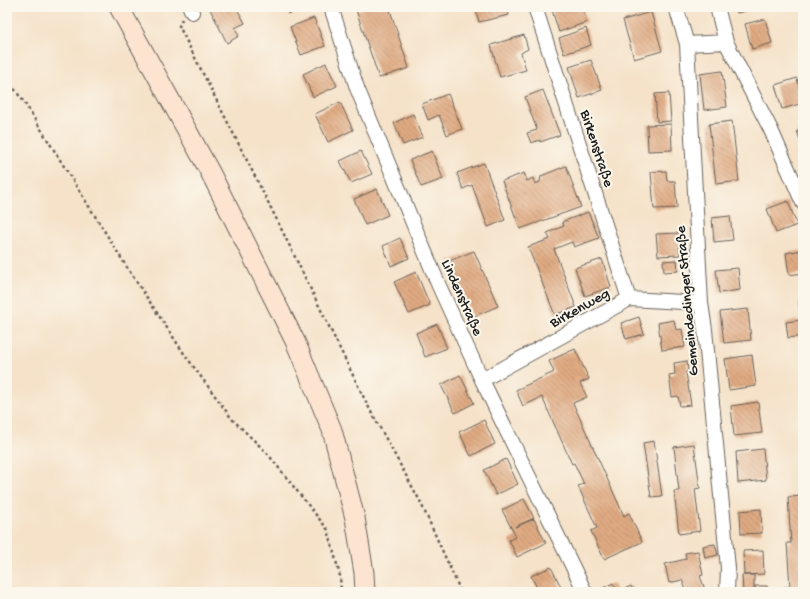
<svg xmlns="http://www.w3.org/2000/svg" width="810" height="599" viewBox="0 0 810 599" font-family="'Gochi Hand',sans-serif">
  <style>
    .building { fill: url(#building-back-hatch) }
    .lines { fill: none; stroke-linecap: round; stroke-linejoin: round }
    .minor-casing { stroke: #686159; stroke-width: 16 }
    .secondary-casing { stroke: #686159; stroke-width: 21 }
    .path { stroke: #686159; stroke-width: 2.5; stroke-dasharray: 3 3; stroke-linecap: butt }
    .minor { stroke: #fff; stroke-width: 14 }
    .secondary { stroke: #fde4d1; stroke-width: 19 }
    .labels { text-anchor: middle; stroke-width: 4; stroke-linejoin: round; paint-order: stroke }
    .street-label { font-size: 15px; fill: #1c1c1c; stroke: #fbf7ec }
  </style>
  <defs>
    <pattern id="building-back-hatch" width="6" height="6" patternUnits="userSpaceOnUse"><rect width="6" height="6" fill="#e0aa82"/><path d="M-1 5l2 2M0 0l6 6M5-1l2 2" fill="none" stroke="#b58a6a"/></pattern>
  </defs>
  <rect width="100%" height="100%" fill="#fbf7ec"/>
  <filter id="ink" filterUnits="userSpaceOnUse"><feTurbulence type="fractalNoise" baseFrequency=".025" numOctaves="2"/><feDisplacementMap in="SourceGraphic" scale="8" xChannelSelector="R" yChannelSelector="G"/><feConvolveMatrix kernelMatrix="1 2 1 2 8 2 1 2 1" color-interpolation-filters="sRGB"/></filter>
  <filter id="wash" filterUnits="userSpaceOnUse"><feTurbulence type="fractalNoise" baseFrequency=".012" numOctaves="4" result="noise"/><feDisplacementMap in="SourceGraphic" scale="16" xChannelSelector="R" yChannelSelector="G"/><feGaussianBlur stdDeviation="0.9" result="paint"/><feColorMatrix in="noise" values="0 0 0 0 0 0 0 0 0 0 0 0 0 0 0 0 0 1.4 0 .05"/><feComposite in="paint" operator="in"/></filter>
  <g filter="url(#wash)">
    <rect width="100%" height="100%" fill="#f5e2c9"/>
    <g id="blocks">
      <!-- building -->
      <path class="building" d="M209 7H236L245 23 235 28 239 36 227 43Z
        M284 7H300L288 14Z
        M367 7H389L409 68 379 78 356 10Z
        M475 7H507L509 15 479 22Z
        M551 7H582L587 22 559 32Z
        M735 7H749L750 10 737 13Z
        M651 12 662 51 634 59 623 20Z
        M314 18 325 46 301 55 290 27Z
        M765 19 772 43 752 49 745 24Z
        M586 28 591 45 564 54 559 38Z
        M524 35 528 49 521 53 526 70 500 77 491 45Z
        M591 60 602 90 579 98 569 67Z
        M326 63 337 86 313 97 303 74Z
        M722 71 727 107 704 110 700 74Z
        M797 78 803 103 782 109 775 85Z
        M543 90 560 135 540 142V140L531 143 527 133 537 130 525 97Z
        M669 93 671 121 657 122 655 94Z
        M448 94 462 129 447 135 439 115 428 120 422 104Z
        M340 102 353 130 328 142 315 114Z
        M413 114 423 137 403 145 394 123Z
        M732 121 739 181 716 184 709 124Z
        M671 124 672 150 648 151 647 125Z
        M803 129V148L797 131Z
        M361 151 372 174 351 183 340 161Z
        M432 151 443 179 421 187 410 160Z
        M484 163 505 220 488 227 472 185 463 189 457 173Z
        M566 166 581 207 520 229 502 181 524 173 527 181 533 178 535 184 540 182 541 176Z
        M666 171 667 181H675L677 208 654 209 651 172Z
        M377 189 388 215 365 225 354 199Z
        M788 201 797 225 776 233 767 209Z
        M588 212 599 238 574 247 572 242 554 249 576 307 555 315 528 247 550 239 547 233 564 226 562 222Z
        M730 216 733 240 714 242 712 218Z
        M679 233 680 255 658 256 656 234Z
        M400 238 409 258 391 266 383 246Z
        M803 250V273L789 275 786 253Z
        M474 251 498 306 473 317 449 261Z
        M602 259 611 287 585 296 575 268Z
        M677 260 678 271 664 272 663 261Z
        M738 268 740 290 719 293 716 270Z
        M416 272 430 305 409 314 394 282Z
        M803 301V336L788 338 786 322 801 320 799 302Z
        M748 309 751 340 724 343 720 312Z
        M639 317 644 334 626 339 621 323Z
        M674 320 676 330 682 329 685 347 662 350 658 323Z
        M437 324 447 348 425 357 416 333Z
        M575 349 589 379 580 383 587 397 573 403 624 516 629 513 642 542 604 559 591 531 597 528 578 486 584 484 574 463 572 464 542 397 523 406 516 390 554 372 549 361Z
        M752 355 756 386 729 390 725 359Z
        M687 361 688 372H686L691 405 680 406 678 396 672 397 669 375 675 374 674 363Z
        M460 375 474 403 455 413 441 385Z
        M758 402 762 433 734 436 731 406Z
        M484 420 495 444 471 456 459 432Z
        M654 441 662 496 651 497 643 443Z
        M694 444 700 488 695 489 700 531 679 534 674 491H679L674 447Z
        M763 449 766 480 738 483 736 452Z
        M506 459 518 484 496 495 484 470Z
        M803 496V592H785L784 587H790L787 543H791L788 497Z
        M524 499 534 518 515 527 534 519 546 543 517 557 509 540 516 537 502 510Z
        M761 509 762 533 741 534 740 511Z
        M715 544 718 555 705 558 703 546Z
        M763 550 764 574 744 575 743 551Z
        M698 551 703 575 700 576 706 592H687L682 580 669 583 665 564 686 559 685 553Z
        M551 567 560 585 563 592H539L531 576Z
        M742 575H754V592H743Z
        M613 583 618 592H605L603 588Z
        M631 586 634 592H618Z
        M755 586H767V592H756Z"/>
    </g>
  </g>
  <g filter="url(#ink)">
    <use href="#blocks" fill-opacity="0" stroke="#686159" stroke-width="1"/>
    <g class="lines">
      <defs>
        <path id="minor" d="M190 7 192 12
          M331 7 357 88 439 286 482 380 585 592
          M535 7 629 299
          M676 7 687 44 701 303 705 330 728 568 727 592
          M717 7 726 42 771 130 803 203
          M687 44 726 42
          M482 380 629 299 701 303"/>
        <path id="secondary" d="M119 7 210 172 295 341 332 430 355 518 364 573 365 592"/>
      </defs>
      <!-- minor casing -->
      <use href="#minor" class="minor-casing"/>
      <!-- secondary casing -->
      <use href="#secondary" class="secondary-casing"/>
      <!-- path -->
      <path class="path" d="M182 19 179 26 182 32 272 210 367 404 420 501 461 592
        M7 79 24 102 128 269 185 355 232 419 267 453 328 530 340 576 341 592"/>
      <!-- minor -->
      <use href="#minor" class="minor"/>
      <!-- secondary -->
      <use href="#secondary" class="secondary"/>
    </g>
  </g>
  <g class="labels">
    <!-- street labels -->
    <g class="street-label">
      <text transform="translate(598 148) rotate(72)" y="5">Birkenstraße</text>
      <text transform="translate(463 297) rotate(66)" y="5">Lindenstraße</text>
      <text transform="translate(686 301) rotate(-95)" y="5">Gemeindedinger Straße</text>
      <text transform="translate(579 307) rotate(-29)" y="5">Birkenweg</text>
    </g>
  </g>
  <!-- margin -->
  <rect width="810" height="599" fill="none" stroke="#fbf7ec" stroke-width="24"/>
</svg>
